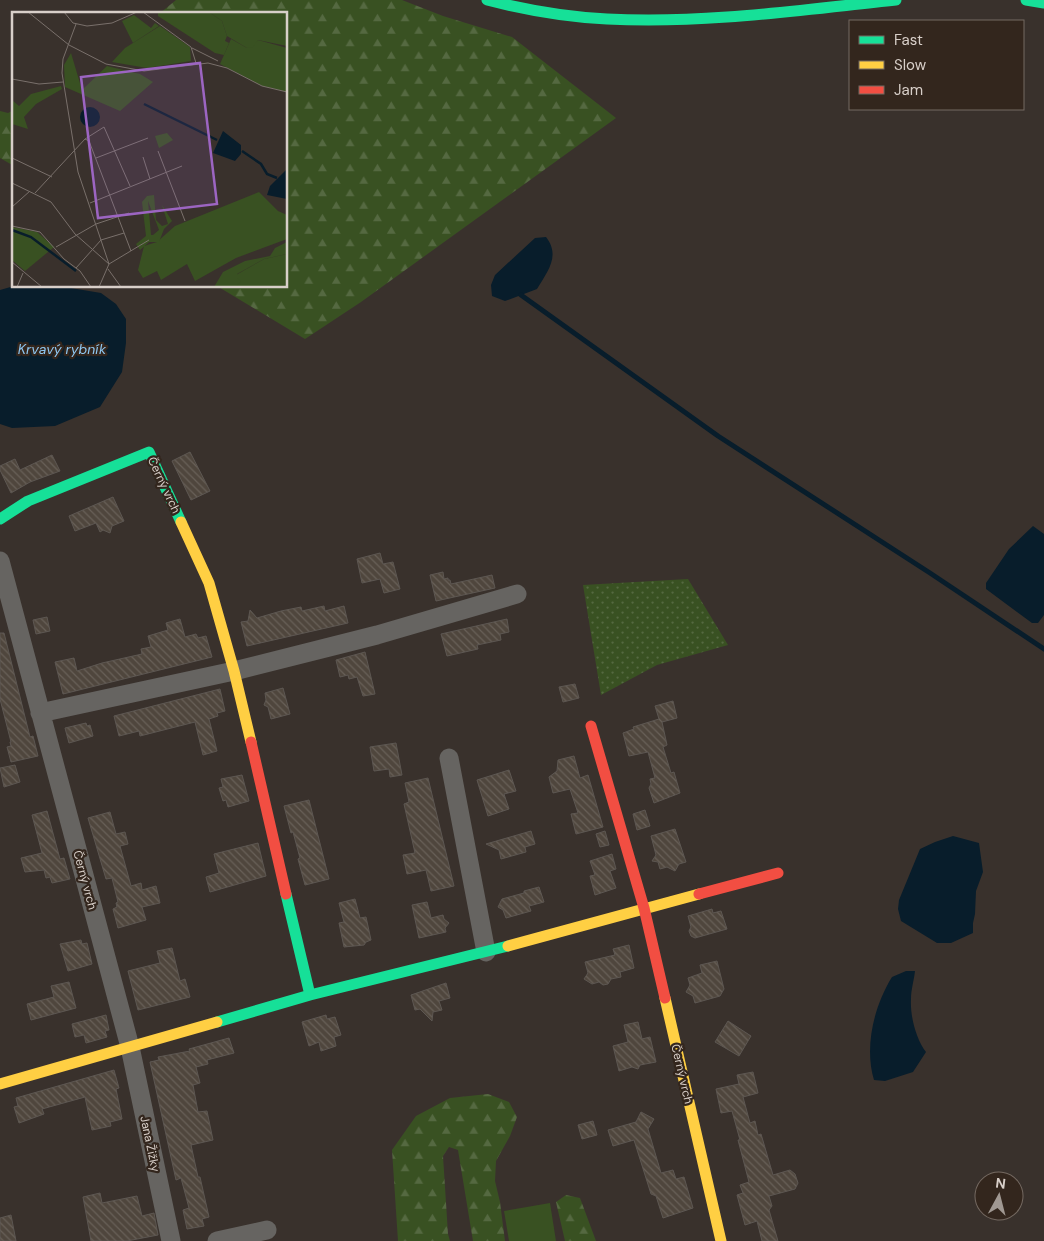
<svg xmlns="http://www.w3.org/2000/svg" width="1044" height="1241" viewBox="0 0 1044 1241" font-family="'DM Sans',sans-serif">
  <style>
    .grass { fill: url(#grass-dots) }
    .forest { fill: url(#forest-firs) }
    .pitch { fill: #395122 }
    .water { fill: #081d2b }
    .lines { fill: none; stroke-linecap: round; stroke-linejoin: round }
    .stream { stroke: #081d2b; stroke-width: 5 }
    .building { fill: url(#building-back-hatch); stroke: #5d5752 }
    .street { stroke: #666461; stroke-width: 19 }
    .fast { stroke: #16e098; stroke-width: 11 }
    .slow { stroke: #ffcf43; stroke-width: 11 }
    .jam { stroke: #f24e42; stroke-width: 11 }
    .labels { text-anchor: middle; stroke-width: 4.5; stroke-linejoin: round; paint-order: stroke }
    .street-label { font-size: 12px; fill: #d8cfc9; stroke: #33261d }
    .water-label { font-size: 14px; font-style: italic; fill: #8fc8f2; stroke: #33261d }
    .inset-river { fill: none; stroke: #081d2b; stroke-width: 2.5 }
    .inset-road { fill: none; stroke: #79706b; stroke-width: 1 }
    .view { fill: #9c65c2; fill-opacity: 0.15; stroke: #9c65c2; stroke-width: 2.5 }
    .inset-edge { fill: none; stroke: #d8cfc9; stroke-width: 2.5 }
  </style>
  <defs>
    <pattern id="grass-dots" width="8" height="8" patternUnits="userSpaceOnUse" patternTransform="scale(1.25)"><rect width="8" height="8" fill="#395122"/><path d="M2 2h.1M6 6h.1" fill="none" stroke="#556941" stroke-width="1.8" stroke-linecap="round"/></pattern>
    <pattern id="forest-firs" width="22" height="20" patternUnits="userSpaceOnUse" patternTransform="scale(1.25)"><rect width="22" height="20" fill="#395122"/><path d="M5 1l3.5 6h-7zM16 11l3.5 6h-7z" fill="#556941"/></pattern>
    <pattern id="building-back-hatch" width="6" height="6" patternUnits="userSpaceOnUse" patternTransform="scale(1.25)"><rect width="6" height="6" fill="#4f463d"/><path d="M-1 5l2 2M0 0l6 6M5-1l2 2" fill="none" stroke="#686058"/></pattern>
  </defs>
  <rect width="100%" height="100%" fill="#39312c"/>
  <!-- grass -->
  <path class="grass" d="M688 579 728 645 657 665 601 695 583 585Z"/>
  <!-- forest -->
  <path class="forest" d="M176 0H402L443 16 512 37 616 118 361 302 305 339 217 286H286V14H159Z
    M14 110V166L0 158V111L8 113Z
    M488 1094 509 1102 517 1117 510 1136 496 1161 495 1181 500 1202 505 1241H473L458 1150 449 1147 443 1156 448 1234 450 1241H398L392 1150 416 1116 450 1098Z
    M566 1195 580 1198 596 1241H565L556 1202Z"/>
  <!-- pitch -->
  <path class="pitch" d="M550 1203 556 1241H509L504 1211Z"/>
  <!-- water -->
  <path class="water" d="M546 237C561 256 547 272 537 289L505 301 492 296 491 285 495 275 535 238Z
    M14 286H59L101 293 116 304 126 319V343L122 372 100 407 55 426 12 428 0 424V290Z
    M1033 526 1044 534V615L1038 623H1032L986 589V583L1009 549Z
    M953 836 979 843 983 872 976 891 975 914 973 923V933L951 943H937L901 921 898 909 899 900 920 849 935 842Z
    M906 971H915C914 980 911 990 911 999 910 1016 916 1039 926 1052L913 1072 885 1081 874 1080C864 1047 874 1006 892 977Z"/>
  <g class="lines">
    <!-- stream -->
    <path class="stream" d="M521 295 718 436 930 573 1044 649"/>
  </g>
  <!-- building -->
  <path class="building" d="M190 452 210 491 191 500 172 461Z
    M52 455 60 471 30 482 11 493 0 470V466L15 459 20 470Z
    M113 497 124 521 112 526 110 533 103 530 100 532 96 523 75 531 69 516Z
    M380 553 383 564 393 562 400 589 384 593 380 579 362 583 357 559Z
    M443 572 444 579 448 578V580H450L451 584 492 575 495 588 436 601 430 575Z
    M324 606 325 611 344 606 348 623 247 646 241 622 248 621 250 610 257 618 281 611 301 607 302 611Z
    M47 617 50 631 36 634 33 620Z
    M180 619 185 637 196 634 198 638 206 636 212 657 63 694 55 662 74 658 77 671 102 663 142 654 141 649 151 647 148 636 168 630 166 623Z
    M507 619 509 632 500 634 501 640 477 645 478 649 447 656 441 634Z
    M0 633H4L30 737 33 736 38 756 11 762 7 747 11 746 10 742H11L0 699Z
    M365 652 375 694 363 696 357 677 349 679 348 675 340 677 336 660Z
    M575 684 579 698 563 702 559 687Z
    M283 688 290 714 271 719 268 707 264 705 266 700 265 693Z
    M220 689 225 711 217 713 218 716 209 719 217 751 203 755 195 722 140 736 139 731 119 736 114 716Z
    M673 701 677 718 662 722 667 745 663 747 671 773 674 772 680 793 654 803 649 788 651 784 650 779 655 778 648 752 629 756 623 733 634 729 633 727 659 719 655 706Z
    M86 723 87 726 90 725 93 736 69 743 65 728Z
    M396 743 402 775 390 777 389 769 374 771 370 747Z
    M574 756 580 778 588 775 603 827 576 834 571 814 578 813 570 789 553 793 549 777 557 771 558 760Z
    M15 765 20 782 4 787 0 768Z
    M509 770 516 791 504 794 509 809 488 816 477 780Z
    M242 775 249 801 228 807 226 800 223 801 219 788 223 787 221 779Z
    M428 778 454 886 431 891 426 870 407 874 403 855 415 853 404 804 409 802 405 783Z
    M309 800 329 879 305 885 298 859 300 858 293 832 291 833 284 806Z
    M645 810 650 826 637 830 633 814Z
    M47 811 60 859 64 858 70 879 52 883 50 877 46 878 44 870 25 872 21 858 42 853 32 815Z
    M110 812 116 834 125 832 128 844 120 846 131 886 141 883 142 890 156 886 160 903 142 907 146 920 118 928 113 909 117 907 116 903 118 902 112 878 106 879 88 818Z
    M675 829 686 862 679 864 675 871 667 867 660 869 658 862 652 861 656 855 651 836Z
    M531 831 535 844 525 847 526 852 501 859 499 850 486 844Z
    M605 831 609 845 600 847 596 834Z
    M258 843 266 876 210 892 206 877 219 873 214 854Z
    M612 854 616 869 610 871 616 888 595 895 590 876 595 875 590 861Z
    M539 887 544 902 529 906 531 911 506 918 503 910 498 907 502 899 524 893V891Z
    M355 899 360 918 366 917 371 940 366 942 364 945 344 947 339 923 344 922 339 903Z
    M427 902 431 918 443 915 444 919 449 923 445 928 446 932 419 938 412 905Z
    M712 909 713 913 721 911 727 929 695 938 691 936 689 931 691 927 688 916Z
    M81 940 82 944 87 943 92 964 68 971 60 944Z
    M629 945 634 968 620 972 621 977 611 979 608 984 603 985 599 982 592 984 584 979 588 973 585 962 615 955 613 949Z
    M172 948 180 981 185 979 190 997 138 1010 128 971 160 963 157 951Z
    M717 961 724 989 720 996 695 1003 693 996 686 992 690 985 688 978 702 973 700 965Z
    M69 982 76 1008 31 1020 27 1004 54 997 51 986Z
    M446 983 450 998 439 1001 442 1010 433 1012 432 1021 420 1009 415 1010 411 995Z
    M106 1015 109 1030 105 1031 107 1037 86 1043 84 1035 75 1037 72 1024Z
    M326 1015 327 1019 335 1017 341 1035 334 1037 336 1046 321 1051 319 1042 309 1046 302 1022Z
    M728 1021 751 1036 739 1056 715 1042Z
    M638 1022 642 1039 650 1037 656 1062 640 1065 638 1069 632 1067 619 1071 613 1046 628 1042 624 1025Z
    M229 1038 234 1053 207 1060 208 1064 196 1067 200 1083 193 1085 198 1112 207 1111 213 1140 191 1145 198 1177H200L209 1217 202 1219 204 1226 187 1229 183 1210 189 1208 181 1178 176 1180 150 1062 159 1060 158 1057 190 1051 189 1049Z
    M114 1070 119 1088 116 1089 122 1119 110 1122 111 1126 92 1130 85 1097 42 1109 44 1114 19 1123 14 1107 18 1106 16 1098Z
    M753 1072 758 1093 743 1097 750 1123 755 1121 758 1135 761 1134 773 1175 790 1170 795 1174 798 1183 795 1189 769 1196 772 1206 769 1210 778 1241H762L757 1221 745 1225 737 1195 743 1193 740 1185 749 1182 738 1140H740L732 1111 721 1113 716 1089 739 1084 737 1075Z
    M641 1112 654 1119 648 1129 661 1173 673 1170 676 1179 684 1177 693 1208 663 1218 656 1196 651 1194 634 1140 613 1146 608 1130 636 1122Z
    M593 1121 597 1135 582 1139 578 1125Z
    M100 1193 102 1203 137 1196 142 1216 154 1213 158 1235 127 1241H91L83 1197Z
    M11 1215 16 1241H0V1218Z"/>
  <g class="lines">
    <!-- street -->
    <path class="street" d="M0 561 130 1047 171 1241
      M40 713 234 671 377 635 517 594
      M449 758 486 952
      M217 1241 267 1230"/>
    <!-- fast -->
    <path class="fast" d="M487 0C526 10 567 17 607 19 704 24 800 10 896 0
      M1026 0 1044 3
      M0 519 28 501 149 452 181 522
      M286 894 310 995
      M217 1022 310 995 508 946"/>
    <!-- slow -->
    <path class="slow" d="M181 522 209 583 234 671 251 742
      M508 946 699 894
      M665 998 721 1241
      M0 1084 217 1022"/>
    <!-- jam -->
    <path class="jam" d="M591 726 644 908 665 998
      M251 742 286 894
      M699 894 778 873"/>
  </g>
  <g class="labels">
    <!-- street labels -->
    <g class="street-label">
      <text transform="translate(164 485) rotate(65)" y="4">Černý vrch</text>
      <text transform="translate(85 880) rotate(75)" y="4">Černý vrch</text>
      <text transform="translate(682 1074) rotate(77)" y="4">Černý vrch</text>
      <text transform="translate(150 1144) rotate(78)" y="4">Jana Žižky</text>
    </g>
    <!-- water labels -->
    <g class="water-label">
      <text x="62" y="354">Krvavý rybník</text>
    </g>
  </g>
  <!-- overview -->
  <g transform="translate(12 12)">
    <rect width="275" height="275" fill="#39312c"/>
    <path d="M122 3 139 16 143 11 147 14 121 31 110 9ZM155 121 161 128 147 136 143 124ZM247 180 266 199 275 203V227L224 246 183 269 175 252 149 268 145 259 131 266 126 258 132 234 145 230 163 214ZM275 242V275H203L252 247Z" fill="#395122"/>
    <path d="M148 14 178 35 179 49 135 56 100 50 113 36ZM219 27 235 36 246 28 275 36V80L250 74 208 52ZM59 41 70 78 95 54 128 62 141 70 108 99 53 75 52 53ZM49 74 50 77 24 92 12 105 16 117 0 112V88L7 94 19 82ZM142 183 144 208 150 214 156 212 150 193 160 209 152 217 147 230H137L128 238 124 232 134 224 130 190 135 184ZM136 189 147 218 141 223H139ZM275 230V242L252 247 225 262V266L229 269 224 275H202L211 260 233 249 258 244 263 236Z" fill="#395122" fill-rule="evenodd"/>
    <path d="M0 215 25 220 42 235 13 259 0 248Z" fill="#395122"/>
    <path d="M146 0H197L210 9 215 24 213 29 217 31 212 43 203 41 146 4Z" fill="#395122"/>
    <path d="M197 0H275V34L246 28 241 35 235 36 215 24 210 9Z" fill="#395122"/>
    <path d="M68 105a10 10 0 1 1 20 0a10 10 0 1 1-20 0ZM211 119 229 133V142L223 149 201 141ZM275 157V187L255 183 258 174Z" fill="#081d2b"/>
    <path class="inset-river" d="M132 92 205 128M230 139 249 152 255 162 265 166M0 218 19 225 64 259"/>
    <path class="inset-road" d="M16 0 57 33 94 52 132 59 196 51 215 56 250 74 275 80M52 0 61 11 75 14 100 11 125 0M131 0 179 35 184 51M64 12 51 47 50 61 66 160 97 252 87 275M180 36 206 49M0 67 27 72 51 70M73 127 77 129 119 239M146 139 173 209M131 145 138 167M0 146 40 165M84 146 136 126M0 171 39 190 63 222 97 252M23 181 73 127 92 115 118 174M78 191 170 154M0 195 18 179M0 214 28 220 52 247 68 259 79 275M44 235 84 212 117 201M0 250 30 275M97 252 137 228M64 256 89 228 112 221M96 257 109 275M5 275 11 261"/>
    <path class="view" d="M188 51 205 192 86 206 69 65Z"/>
    <rect width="275" height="275" class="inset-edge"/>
  </g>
  <!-- legend -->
  <rect x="849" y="20" width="175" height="90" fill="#33261d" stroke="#756a62"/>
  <rect x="859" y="36" width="25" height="8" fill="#16e098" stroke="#756a62"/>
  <text x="894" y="45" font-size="15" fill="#d8cfc9">Fast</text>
  <rect x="859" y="61" width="25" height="8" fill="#ffcf43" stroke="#756a62"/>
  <text x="894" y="70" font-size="15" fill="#d8cfc9">Slow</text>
  <rect x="859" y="86" width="25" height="8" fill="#f24e42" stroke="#756a62"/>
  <text x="894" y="95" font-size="15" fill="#d8cfc9">Jam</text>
  <!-- north arrow -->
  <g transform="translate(999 1196) rotate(7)"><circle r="24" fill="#33261d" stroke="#756a62"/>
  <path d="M0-4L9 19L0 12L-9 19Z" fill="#a09892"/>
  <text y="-8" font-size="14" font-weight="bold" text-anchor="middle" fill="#d8cfc9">N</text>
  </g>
</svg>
